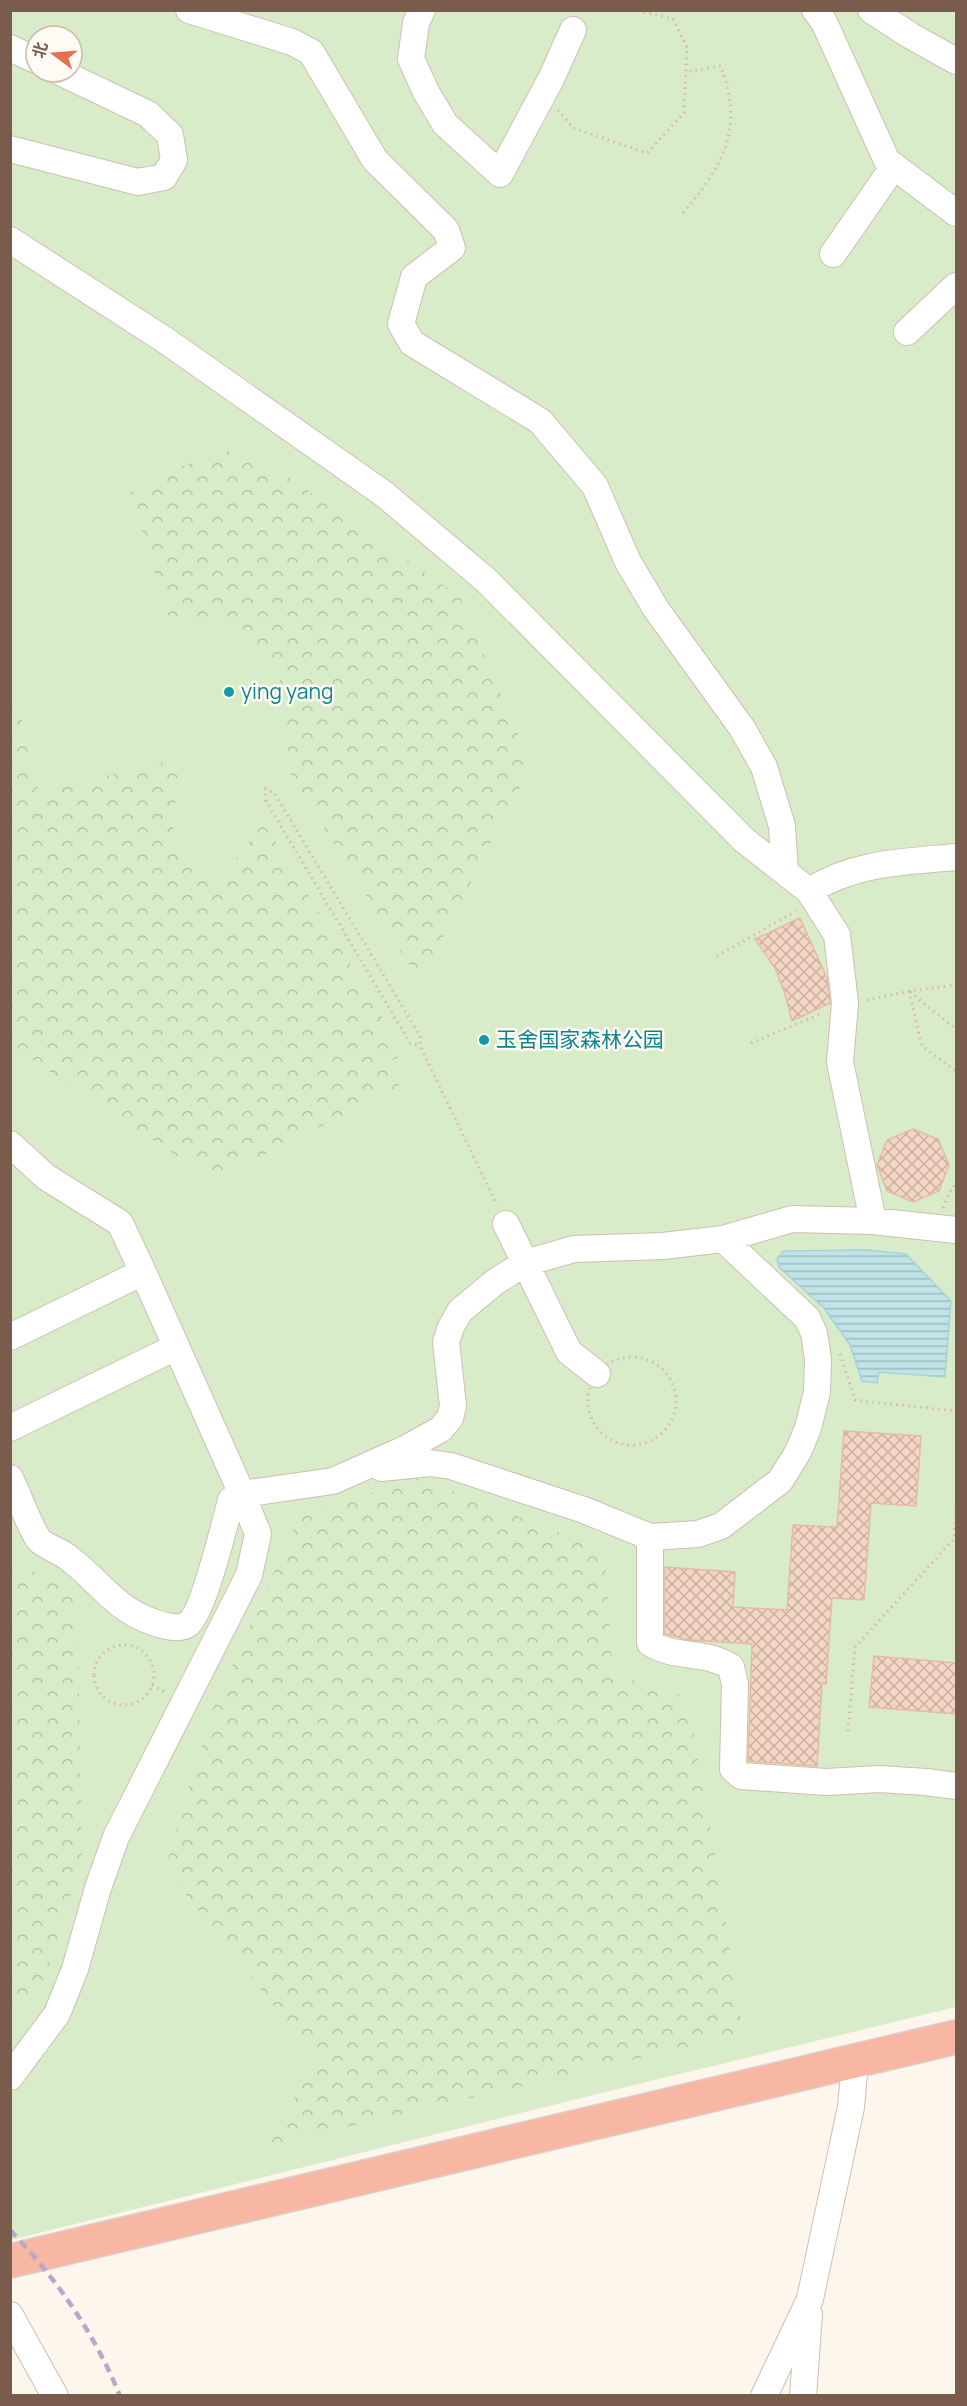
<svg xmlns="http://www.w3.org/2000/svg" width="967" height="2406" viewBox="0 0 967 2406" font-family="Manrope,'Noto Sans SC',sans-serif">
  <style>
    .green { fill: #d8ecc9; fill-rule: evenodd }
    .forest { fill: url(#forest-crowns) }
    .water { fill: url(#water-rules); stroke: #a5d3da; stroke-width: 1.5 }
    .building { fill: url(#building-cross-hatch); stroke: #e6bba3; stroke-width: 1.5 }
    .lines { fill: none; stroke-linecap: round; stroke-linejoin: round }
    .minor-casing { stroke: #d1beb0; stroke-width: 28 }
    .highway-casing { stroke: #dad1cd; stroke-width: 36 }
    .path { stroke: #d9b8a5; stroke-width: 3; stroke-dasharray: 1.5 4.5; stroke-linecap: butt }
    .minor { stroke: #fff; stroke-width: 26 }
    .highway { stroke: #f7b7a3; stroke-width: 33 }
    .rail { stroke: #b9a8c9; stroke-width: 4.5; stroke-dasharray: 9 6; stroke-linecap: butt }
    .culture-dot { fill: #0f9aa8; stroke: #fffaf3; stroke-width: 2 }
    .labels { text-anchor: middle; stroke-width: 5; stroke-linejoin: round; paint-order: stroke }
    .culture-label { font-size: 21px; fill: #0d838f; stroke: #fffaf3; text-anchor: start }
  </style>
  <defs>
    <pattern id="forest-crowns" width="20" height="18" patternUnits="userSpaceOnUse" patternTransform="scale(1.5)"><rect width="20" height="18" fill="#d8ecc9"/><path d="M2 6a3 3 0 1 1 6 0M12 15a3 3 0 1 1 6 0" fill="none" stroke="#b4c2a5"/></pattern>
    <pattern id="water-rules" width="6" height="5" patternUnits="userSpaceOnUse" patternTransform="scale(1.5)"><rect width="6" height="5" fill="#bfe3e8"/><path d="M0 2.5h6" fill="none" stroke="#a0bbbe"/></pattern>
    <pattern id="building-cross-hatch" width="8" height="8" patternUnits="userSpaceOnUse" patternTransform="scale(1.5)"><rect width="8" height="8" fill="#f3d5c3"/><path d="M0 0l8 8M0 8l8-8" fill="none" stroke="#cab0a1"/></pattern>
  </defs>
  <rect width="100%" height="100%" fill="#fdf6ec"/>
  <!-- green -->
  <path class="green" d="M10 11H956V2007L585 2097 11 2240ZM36 36H72V72H36Z"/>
  <!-- forest -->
  <path class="forest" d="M223 449 284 474 460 597 531 765 420 982 291 775 278 666 241 627 167 615 130 489Z
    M10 684H13L39 793 179 758 172 845 219 881 264 822 404 1054 387 1064 400 1087 213 1180 16 1049 10 1037Z
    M418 1478 604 1550 613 1674 687 1697 712 1836 743 2034 263 2147 318 2062 165 1868 212 1711 299 1516Z
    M11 1562 77 1590 82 1859 40 1994 11 2024Z"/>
  <!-- water -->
  <path class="water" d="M867 1250 906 1254 951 1301 945 1377 879 1372 877 1383 862 1381 850 1345 824 1308 779 1267 777 1258 784 1251Z"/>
  <!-- building -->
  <path class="building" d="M800 918 827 978 830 1003 792 1021 785 994 775 968 755 939Z
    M913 1129 938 1139 949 1165 939 1191 913 1202 887 1191 877 1165 887 1140Z
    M844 1431 921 1436 916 1506 871 1503 864 1600 832 1598 826 1684 822 1683 817 1766 748 1761 752 1644 690 1640 665 1634V1567L735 1572 733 1607 787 1610 793 1525 837 1527Z
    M874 1656 957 1663V1714L869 1707Z"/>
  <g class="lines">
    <defs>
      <path id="minor" d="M189 10 292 42 311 52 375 160 446 230 452 248 414 277 401 324 412 343 540 421 595 486 628 562 656 609 742 728 764 767 782 826 785 872
        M422 10 416 23 411 59 426 92 445 124 500 174 551 79 573 30
        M815 10 824 22 887 161 956 213
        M871 10 911 36 956 61
        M10 48 36 60
        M10 149 138 182 164 177 174 160 170 135 148 114 60 72
        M10 240 165 340 384 494 487 581 744 840 809 891C856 862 903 862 956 857
        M833 254 894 166
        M907 332 956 286
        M809 891 837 935 845 1003 840 1062 873 1221
        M10 1144 46 1177 120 1223 143 1272 10 1337
        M506 1224 569 1352 597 1374
        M10 1428 176 1347
        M381 1468 430 1463 451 1466 584 1510 650 1537 698 1534 721 1526 780 1481 798 1452 808 1428 817 1392 818 1359 814 1333 807 1318 723 1239
        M10 1478C17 1492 31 1530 39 1540 44 1546 63 1552 70 1559 106 1587 117 1614 166 1626 173 1627 181 1629 188 1624 203 1613 225 1523 231 1500L242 1494 333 1481 407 1448 441 1429 450 1418 453 1406 446 1342 451 1327 460 1311 495 1282 525 1263 574 1249 663 1246 723 1239 792 1219 873 1221 956 1230
        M650 1537V1643C675 1659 705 1650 731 1667L735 1684 733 1769 741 1776 826 1782 879 1779 926 1782 956 1786
        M10 2077 57 2014 75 1969 98 1888 116 1837 249 1575 258 1534 242 1494 143 1272
        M10 2315 55 2396
        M764 2396 810 2299 851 2107 855 2062
        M803 2396 809 2314"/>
      <path id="highway" d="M10 2261 956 2037"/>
    </defs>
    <!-- minor casing -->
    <use href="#minor" class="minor-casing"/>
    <!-- highway casing -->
    <use href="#highway" class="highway-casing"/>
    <!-- path -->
    <path class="path" d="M558 110 573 128 647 153 684 113 687 47 673 19 633 10
      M683 213C724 164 744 130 721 66L686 72
      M265 788 275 794 420 1036V1046L497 1205
      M265 788 266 801 410 1043 420 1046
      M717 956 796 911
      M909 991 922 1046 956 1071
      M910 992 956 1029
      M867 1000 909 991 956 985
      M751 1043 823 1013
      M943 1208 949 1193 956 1183
      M840 1354 855 1400 956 1411
      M588 1401a44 44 0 1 1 88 0a44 44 0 1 1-88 0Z
      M94 1675a30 30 0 1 1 60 0a30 30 0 1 1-60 0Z
      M152 1685 167 1693
      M848 1731 855 1647 954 1539 956 1510"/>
    <!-- minor -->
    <use href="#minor" class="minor"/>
    <!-- highway -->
    <use href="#highway" class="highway"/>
    <!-- rail -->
    <path class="rail" d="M10 2230C56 2278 95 2334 120 2396"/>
  </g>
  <!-- markers -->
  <g class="culture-dot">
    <circle cx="229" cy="692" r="6"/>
    <circle cx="484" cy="1040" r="6"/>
  </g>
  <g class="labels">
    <!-- culture labels -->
    <g class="culture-label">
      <text x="241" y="699">ying yang</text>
      <text x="496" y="1047">玉舍国家森林公园</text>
    </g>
  </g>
  <!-- border -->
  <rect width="967" height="2406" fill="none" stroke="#7a5c4d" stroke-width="24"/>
  <!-- north arrow -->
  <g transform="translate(54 54) rotate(286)"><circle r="28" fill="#fffaf3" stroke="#cabbb1" stroke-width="1.5"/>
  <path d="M0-4.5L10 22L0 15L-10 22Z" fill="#e76f51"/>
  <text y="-9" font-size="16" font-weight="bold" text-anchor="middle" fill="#7a5c4d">北</text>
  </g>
</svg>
